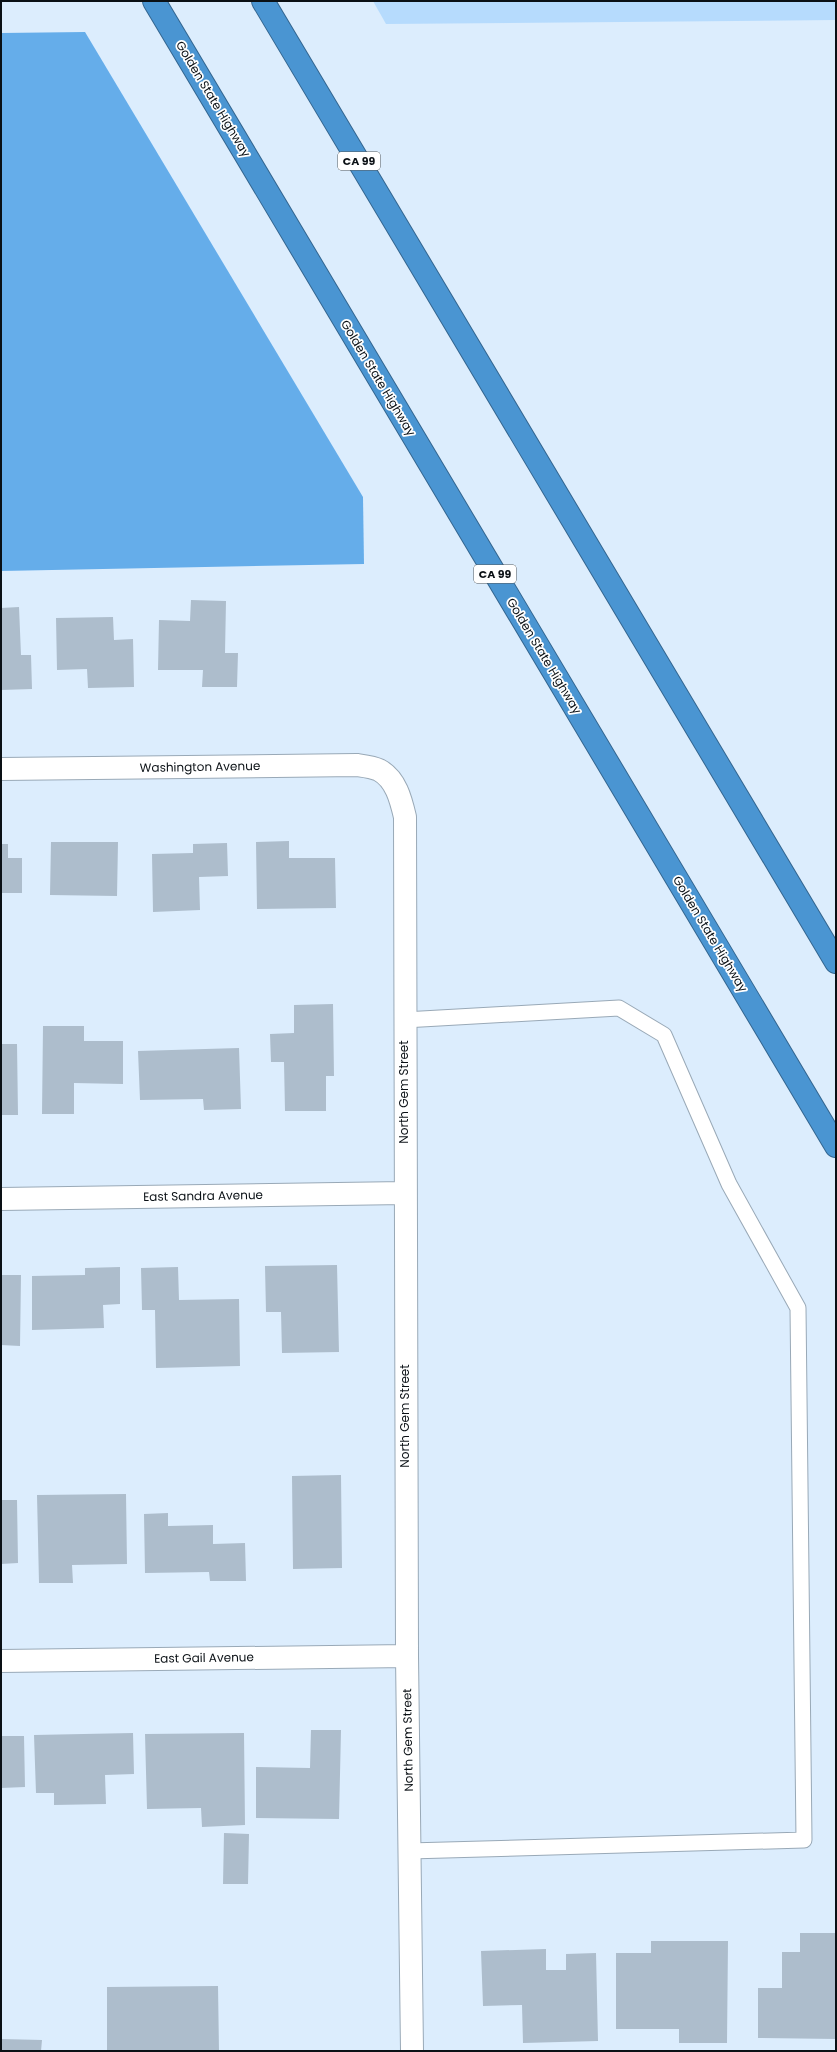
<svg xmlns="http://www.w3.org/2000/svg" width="837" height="2052" viewBox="0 0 837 2052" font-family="Poppins,sans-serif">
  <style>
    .green { fill: #b6dbfd }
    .water { fill: #65adea }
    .building { fill: #adbdcc }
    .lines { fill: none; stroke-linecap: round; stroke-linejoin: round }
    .service-casing { stroke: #99a9b7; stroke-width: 17 }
    .minor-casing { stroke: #99a9b7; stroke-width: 24 }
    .motorway-casing { stroke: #346690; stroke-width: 24 }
    .service { stroke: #fff; stroke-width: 15 }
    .minor { stroke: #fff; stroke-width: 22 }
    .motorway { stroke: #4a95d2; stroke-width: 22 }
    .labels { text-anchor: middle; stroke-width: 3.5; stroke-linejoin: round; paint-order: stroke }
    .shield { fill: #fff; stroke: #54585b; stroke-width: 1 }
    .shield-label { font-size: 11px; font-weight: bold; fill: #0a1015 }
    .street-label { font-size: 12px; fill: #0a1015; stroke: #fff }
  </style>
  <rect width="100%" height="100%" fill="#dcedfd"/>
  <!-- green -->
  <path class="green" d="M373 1H836V20L386 24Z"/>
  <!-- water -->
  <path class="water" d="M85 32 363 497 364 564 1 571V33Z"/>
  <!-- building -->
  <path class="building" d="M191 600 226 601 225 653H238L237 687H202L203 670H158L159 620 190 621Z
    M19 607 21 655H31L32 689 1 690V608Z
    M113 617 114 640 133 639 134 687 88 688 87 669 57 670 56 618Z
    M289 841V858H335L336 908 257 909 256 842Z
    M51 842H118L117 896 50 895Z
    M227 843 228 876 199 877 200 910 153 912 152 854 193 853V844Z
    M1 844H8V858H22V893H1Z
    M333 1004 334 1076H326V1111H285L284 1062H271L270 1034 294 1033V1005Z
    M43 1026H84V1041H123V1084L74 1083V1114H42Z
    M1 1044H17L18 1115H1Z
    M239 1048 241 1109 204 1110 203 1099 140 1100 138 1051Z
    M337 1265 339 1352 282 1353 281 1312H266L265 1266Z
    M120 1267V1304L103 1305 104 1328 32 1330V1276L85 1275V1268Z
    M178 1267 179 1300 239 1299 240 1366 156 1368 155 1310H142L141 1268Z
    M1 1275H21L20 1346 1 1345Z
    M341 1475 342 1568 293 1569 292 1476Z
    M126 1494 127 1564 72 1565 73 1583H39L37 1495Z
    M1 1500H17L18 1563 1 1564Z
    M168 1513V1526L213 1525V1544L245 1543 246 1581H210L209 1572 145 1573 144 1514Z
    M311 1730H341L339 1819 256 1818V1767L310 1768Z
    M133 1733 134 1774 105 1775 106 1804 54 1805V1793H36L34 1735Z
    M244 1733 245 1825 202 1827 201 1808 147 1809 145 1734Z
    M1 1736H24L25 1787 1 1788Z
    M224 1833 249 1834 248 1884H223Z
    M800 1933H836V2039L758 2038V1988H782V1952H800Z
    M651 1941H728L727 2043H679V2029H616V1953H651Z
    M546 1949V1970H566V1954L596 1953 598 2041 523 2043 522 2005 483 2006 481 1951Z
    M218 1986 219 2051H107V1987Z
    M1 2039 42 2040 41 2051H1Z"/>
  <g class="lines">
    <defs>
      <path id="service" d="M404 1020 619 1008 664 1035 729 1184 798 1308 804 1840 409 1851"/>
      <path id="minor" d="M1 769 357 765C364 766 373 767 379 770 396 779 401 800 405 817L407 1656 412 2051
        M1 1199 404 1193
        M1 1661 407 1656"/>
      <path id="motorway" d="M154 1 836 1146
        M263 1 836 962"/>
    </defs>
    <!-- service casing -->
    <use href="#service" class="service-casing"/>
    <!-- minor casing -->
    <use href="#minor" class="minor-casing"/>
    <!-- motorway casing -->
    <use href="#motorway" class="motorway-casing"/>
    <!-- service -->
    <use href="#service" class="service"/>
    <!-- minor -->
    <use href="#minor" class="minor"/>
    <!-- motorway -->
    <use href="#motorway" class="motorway"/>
  </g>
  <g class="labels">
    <!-- shield labels -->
    <g class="shield">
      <rect x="338" y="152" width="42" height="18" rx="3"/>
      <rect x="474" y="565" width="42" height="18" rx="3"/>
    </g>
    <g class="shield-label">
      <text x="359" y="165">CA 99</text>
      <text x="495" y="578">CA 99</text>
    </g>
    <!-- street labels -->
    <g class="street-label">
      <text transform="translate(213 99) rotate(59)" y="4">Golden State Highway</text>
      <text transform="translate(378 378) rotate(59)" y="4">Golden State Highway</text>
      <text transform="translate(544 656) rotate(59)" y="4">Golden State Highway</text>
      <text transform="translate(200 767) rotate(-1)" y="4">Washington Avenue</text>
      <text transform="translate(710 934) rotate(59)" y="4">Golden State Highway</text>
      <text transform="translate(404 1092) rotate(-90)" y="4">North Gem Street</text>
      <text transform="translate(203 1196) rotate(-1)" y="4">East Sandra Avenue</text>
      <text transform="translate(405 1416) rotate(-90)" y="4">North Gem Street</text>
      <text transform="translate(204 1658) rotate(-1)" y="4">East Gail Avenue</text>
      <text transform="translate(408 1740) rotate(-91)" y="4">North Gem Street</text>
    </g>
  </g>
  <!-- border -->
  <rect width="837" height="2052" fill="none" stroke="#0a1015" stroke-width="4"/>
</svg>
